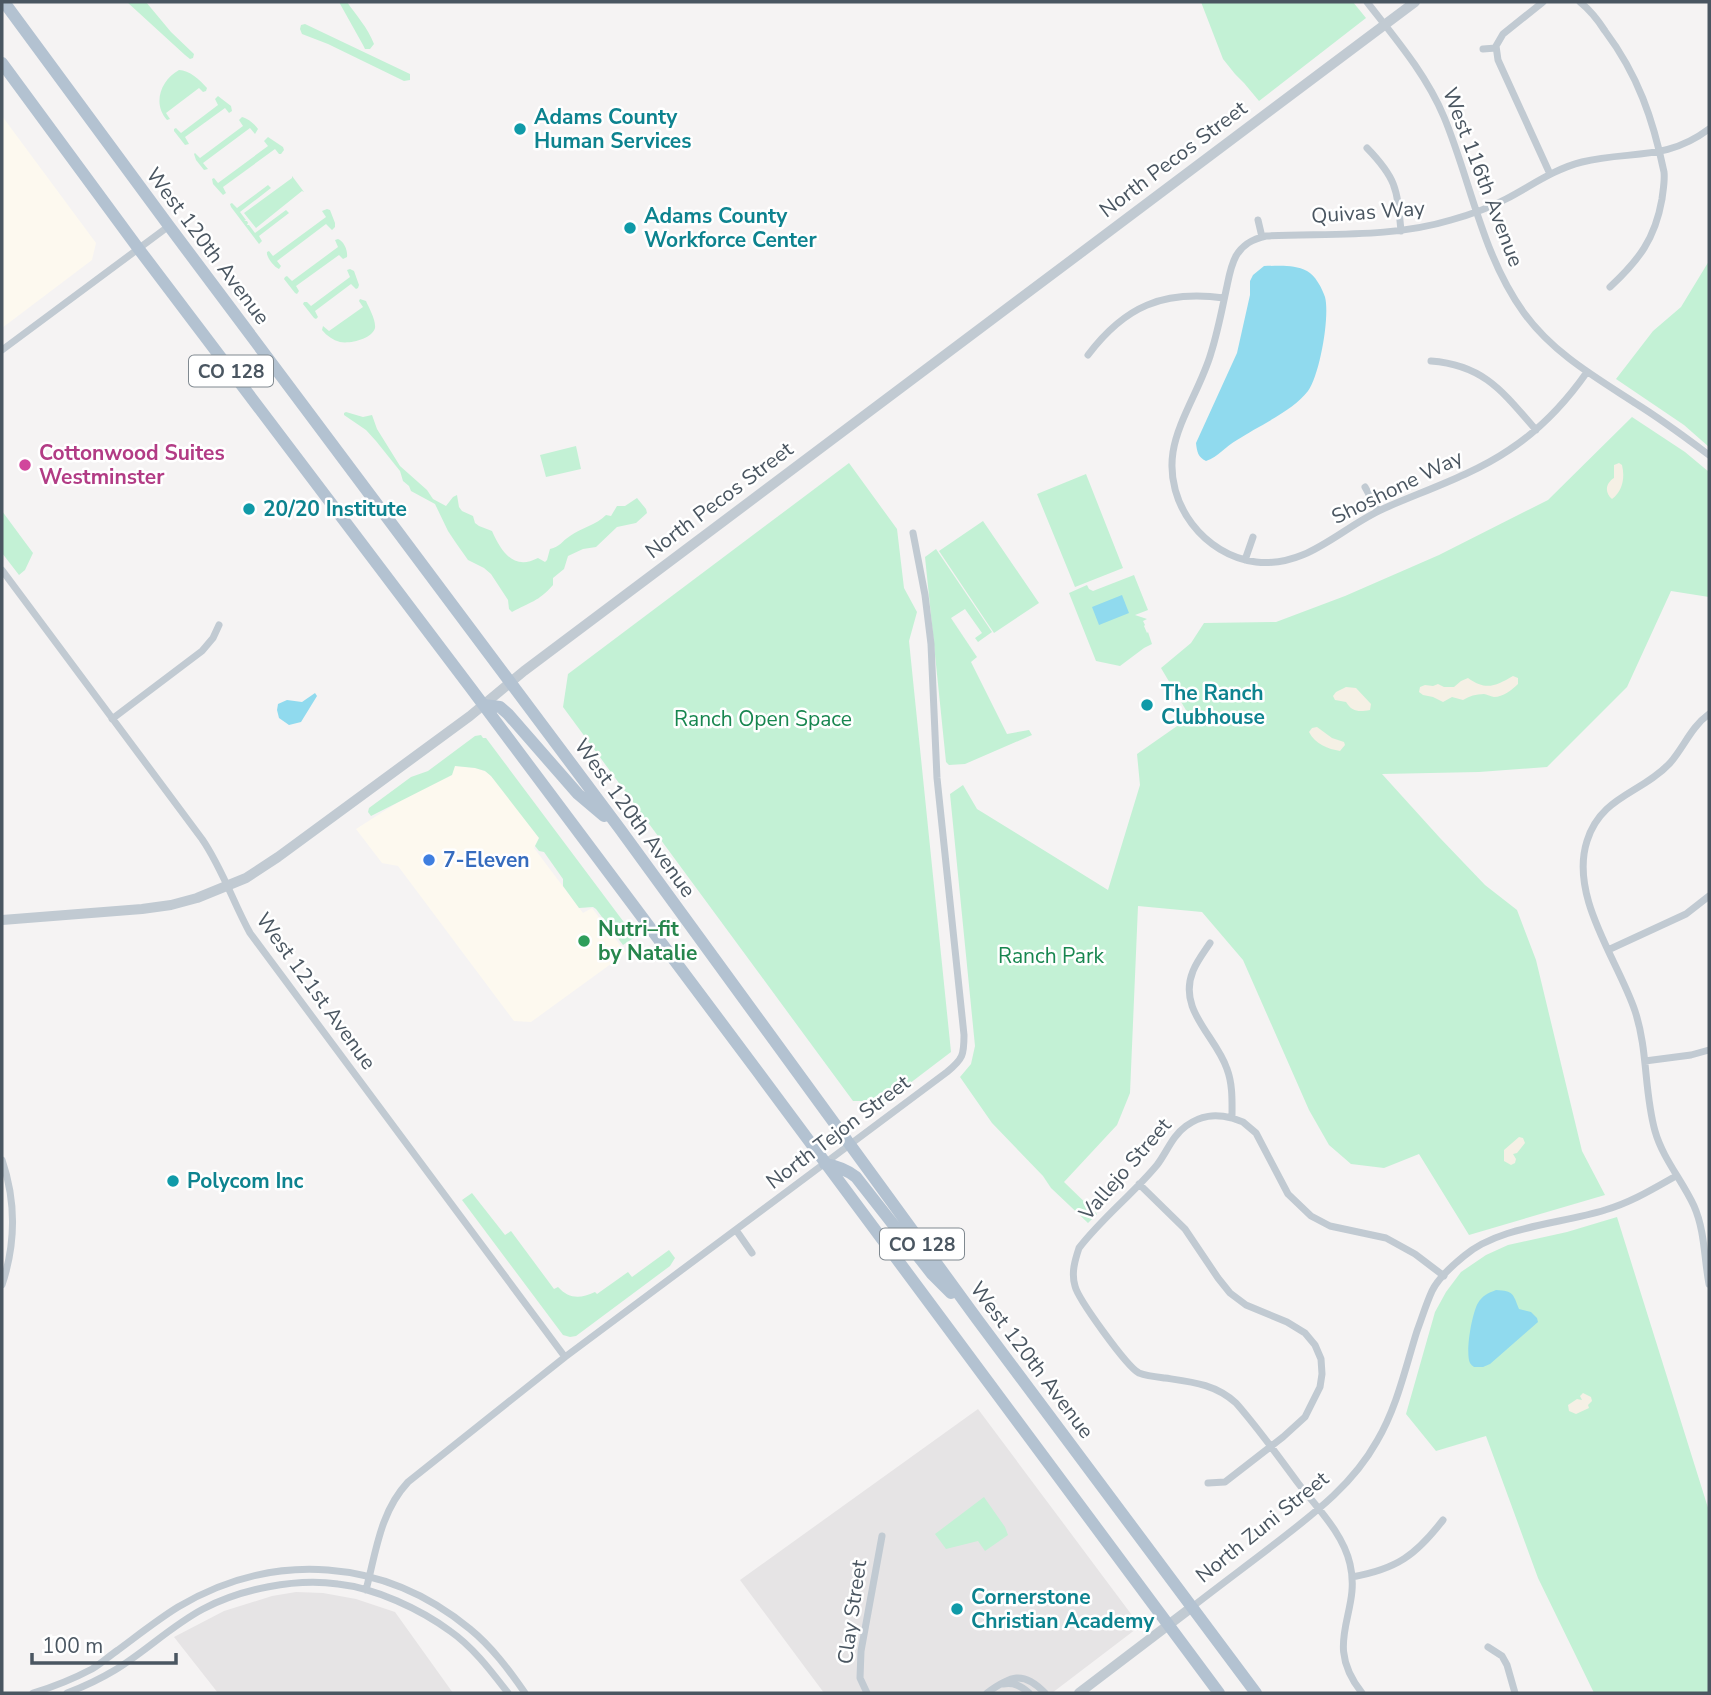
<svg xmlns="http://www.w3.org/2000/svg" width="1711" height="1695" viewBox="0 0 1711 1695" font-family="'Nunito Sans',sans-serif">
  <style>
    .commercial { fill: #fdf9ef }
    .education { fill: #e6e4e5 }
    .green { fill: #c3f1d5 }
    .sand { fill: #f5f0e5 }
    .water { fill: #90daee }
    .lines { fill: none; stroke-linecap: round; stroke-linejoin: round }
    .minor { stroke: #c1cad2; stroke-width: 7 }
    .tertiary { stroke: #c1cad2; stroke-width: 10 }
    .primary { stroke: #b3c2d1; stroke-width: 12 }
    .culture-dot { fill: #0f9aa8; stroke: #fff; stroke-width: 2.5 }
    .hotel-dot { fill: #d1479c; stroke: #fff; stroke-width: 2.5 }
    .shop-dot { fill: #3f7fe0; stroke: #fff; stroke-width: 2.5 }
    .leisure-dot { fill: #2e9e5b; stroke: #fff; stroke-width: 2.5 }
    .labels { text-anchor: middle; stroke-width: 5; stroke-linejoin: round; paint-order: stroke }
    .shield { fill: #fff; stroke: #808990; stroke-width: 2 }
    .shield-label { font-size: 19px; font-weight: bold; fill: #4a5661 }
    .culture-label { font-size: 21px; font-weight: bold; fill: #0d838f; stroke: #fff; text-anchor: start }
    .street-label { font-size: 21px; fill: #4a5661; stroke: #fff }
    .hotel-label { font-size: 21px; font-weight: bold; fill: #b23c85; stroke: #fff; text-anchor: start }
    .park-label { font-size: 21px; fill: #17864f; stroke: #fff }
    .shop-label { font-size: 21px; font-weight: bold; fill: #366cbe; stroke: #fff; text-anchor: start }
    .leisure-label { font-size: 21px; font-weight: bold; fill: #27864d; stroke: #fff; text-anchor: start }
  </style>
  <rect width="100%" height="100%" fill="#f5f3f3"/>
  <!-- commercial -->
  <path class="commercial" d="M2 116 96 243 92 260 2 328Z
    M455 766 475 768 487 772 497 782 539 838 534 848 583 913 592 908 626 953 531 1022 514 1021 398 866 382 863 356 829Z"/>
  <!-- education -->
  <path class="education" d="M978 1409 1140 1626 1052 1693H824L740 1580Z
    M296 1592 323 1593 356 1599 395 1612 453 1693H218L174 1637 224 1611 272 1596Z"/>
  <!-- green -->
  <path class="green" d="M127 2H146L171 32 194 54 193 58 190 59 185 55Z
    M339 2H347C356 15 368 28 374 44L370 49H365L363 45Z
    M1201 2H1353L1366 18 1259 101 1244 83 1235 74 1223 59Z
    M305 24 410 74V80L404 81 328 44 302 34 300 29 301 25Z
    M179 70C189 70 200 80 207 88L206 91 203 92 199 88 166 113 170 119 167 120C152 103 161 80 179 70Z
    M218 96 231 106 232 111 229 113 225 108 185 137 189 144 185 145 174 131V129L176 128 181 133 218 105 215 99Z
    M242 117C247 118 255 124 258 129L255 134 250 128 203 163 208 169 204 170 196 160 194 154 195 153 200 158 243 126 239 120Z
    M268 137 283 147 284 150 281 154H279L275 149 223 187 226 193 223 195 213 184 212 179 214 178 218 183 268 146 264 141Z
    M292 176 304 192 302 191 256 228 244 213 292 178Z
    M268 185 271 188 240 212 246 220 244 221H247L248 223 247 225H249L255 233 286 210 289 213 259 236 262 241 259 244 231 207 230 204 232 203 237 208Z
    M327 209 330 210 335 223V227L332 230 326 224 277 261 281 266 279 269C274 267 266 257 267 252L269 251 273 256 326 217 322 211Z
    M338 239C344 241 348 251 347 257L343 259 339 255 296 286 299 291 297 294 295 293 284 279 285 277 287 276 292 281 338 247 335 240Z
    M1709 261V447L1684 425 1616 379 1653 331 1681 307Z
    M350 269 354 271 359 285 358 288 356 289 351 284 315 311 318 317 316 319 314 318 303 304 304 302H307L311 306 350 277 347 270Z
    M360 299 366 301C369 308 376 320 375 328 372 339 350 344 340 342 333 340 327 336 322 330L323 326 329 331 363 307 359 301Z
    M346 412 363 417 372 415 377 429 400 466 427 490 433 499 446 506 453 497 457 495 459 507 462 511 473 516 475 523 479 526 492 531C501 551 513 571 538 558L545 562 547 560 550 549C560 547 562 541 570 536 581 528 596 525 606 515L611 516 617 506H625L637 498 646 509 647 513 636 523 617 527 596 547 583 549 568 556 564 569 553 578V585C538 602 530 602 512 612L509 609 508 600 491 574 484 568 468 560 456 543 448 531 435 504 411 491 409 486 403 481 400 471 376 441 366 430 344 415V413Z
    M1632 417 1685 452 1709 472V597L1671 591 1627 687 1547 767 1479 772 1382 774 1440 838 1485 885 1517 910 1536 960 1582 1151 1605 1195 1469 1235 1419 1154 1384 1168 1351 1164 1329 1145 1309 1110 1243 960 1202 912 1138 906 1130 1093 1117 1125 1064 1182 1097 1214 1088 1223 1051 1188 1043 1176 992 1123 960 1077 971 1064 975 1046 950 794 963 785 977 809 1108 890 1140 785 1137 754 1190 717 1161 668 1191 643 1204 623 1276 622 1345 596 1439 555 1548 500Z
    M576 446 581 469 546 477 540 455Z
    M849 463 897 529 904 588 917 612 909 641 951 1052 876 1109 861 1101H853L563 707 568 674Z
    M1086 474 1123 568 1075 587 1037 494Z
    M2 511 33 553 25 570 19 575 2 553Z
    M983 521 1039 603 994 633 939 551Z
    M936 549 992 632 978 642 975 638 982 633 965 609 951 618 977 657 971 662 1007 734 1029 730 1032 735 965 764 949 765 946 762 925 557Z
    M1134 575 1148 610 1135 615 1147 619 1143 621 1145 625 1144 626 1147 633 1148 632 1152 644 1144 648 1120 666 1096 661 1069 593 1087 585 1089 589 1093 591Z
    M481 735 483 738H486L635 937 623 945 596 909 593 907 579 908 563 886V879L544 852 539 851 535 846 539 838 491 776 485 771 475 768 455 766 452 775 371 816 368 812 369 808 411 777 428 771 475 736Z
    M472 1193 505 1235 511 1231 554 1289 558 1287C569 1299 580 1299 595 1292L597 1294 628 1272 632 1277 669 1250 675 1258 670 1266 576 1336 570 1337 563 1335 462 1200Z
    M1617 1217 1709 1511V1693H1594L1538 1578 1486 1436 1436 1451 1406 1414 1435 1312 1446 1292 1461 1272 1486 1255 1508 1245 1567 1232Z
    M984 1497 1005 1527 1008 1535 985 1551 978 1541 946 1549 935 1534Z"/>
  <!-- sand -->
  <path class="sand" d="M1619 463 1622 465C1625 477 1623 491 1612 499 1604 492 1606 483 1614 478V465Z
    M1513 676 1518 678V684C1512 690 1503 697 1494 697 1492 697 1486 694 1484 694 1476 694 1469 696 1463 700L1452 697 1443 702 1433 697 1423 695 1419 692 1420 687 1425 685 1433 686 1438 684 1444 687H1454L1461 681 1468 678C1486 691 1496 686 1513 676Z
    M1346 687 1356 688 1371 704 1370 710C1359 712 1352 712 1346 702L1335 700 1333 696 1336 692Z
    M1317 727 1332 738 1344 742 1345 745 1340 751C1328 749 1315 744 1309 732L1312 728Z
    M1519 1137 1523 1138 1525 1143 1517 1153 1513 1154 1516 1159 1515 1163 1511 1165 1504 1161V1150Z
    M1583 1393 1591 1397 1592 1401 1588 1405 1589 1408 1576 1414 1569 1411 1568 1405 1577 1399 1582 1400 1580 1396Z"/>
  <!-- water -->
  <path class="water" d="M1264 266C1278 266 1294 264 1307 271 1315 275 1322 288 1325 297 1330 316 1320 374 1308 391 1293 411 1258 426 1237 440 1226 446 1218 457 1206 461 1198 457 1197 452 1196 443L1237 353 1250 295V281L1253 275Z
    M1122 595 1129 613 1099 625 1092 607Z
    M315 693 317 696 301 722 289 725 279 718 277 710 278 704 287 700 302 702Z
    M1496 1290C1514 1291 1513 1294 1519 1309L1531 1312 1537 1318 1538 1322 1490 1364 1483 1367H1474C1473 1366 1471 1365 1470 1363 1465 1353 1472 1313 1478 1303 1482 1296 1488 1293 1496 1290Z"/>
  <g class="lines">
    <!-- minor -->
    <path class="minor" d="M1367 2C1395 38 1426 74 1444 117 1471 182 1482 255 1524 313 1553 353 1595 377 1635 403 1661 419 1685 437 1709 455
      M1543 2 1503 34 1496 46 1498 60 1550 174
      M1580 2C1590 10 1598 20 1605 31 1638 75 1653 119 1664 172 1665 181 1663 190 1662 199 1655 239 1639 260 1610 287
      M1483 49 1496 48
      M1367 148C1397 179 1397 189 1401 231
      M1258 220 1262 237
      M2 350 169 226
      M1088 355C1125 306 1163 290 1224 298
      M1431 361C1484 365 1503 392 1536 430
      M1587 372C1566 402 1541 429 1509 450 1472 475 1426 490 1385 508 1341 527 1308 568 1256 562 1204 555 1165 504 1173 452 1178 420 1202 385 1211 353 1218 331 1222 309 1227 286 1229 276 1231 265 1236 256 1243 244 1253 239 1266 236 1327 233 1392 238 1451 220 1469 215 1489 208 1506 199 1531 186 1554 169 1582 162 1630 150 1665 162 1709 129
      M1365 487 1378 511
      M1245 560 1253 537
      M2 570 202 839C222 868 233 902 250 933L565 1357
      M1709 714C1691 727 1684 747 1670 763 1641 794 1601 796 1587 841 1569 897 1618 960 1635 1011 1648 1050 1644 1092 1655 1131 1663 1159 1682 1180 1694 1206 1705 1231 1704 1258 1709 1284
      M112 719 202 651 213 638 219 625
      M1210 943C1204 952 1197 961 1193 971 1177 1010 1216 1036 1227 1069 1233 1085 1232 1102 1232 1118L1243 1122 1256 1133 1288 1194 1311 1216 1330 1226 1386 1238 1415 1254 1444 1276
      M1608 950 1686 914 1709 896
      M1645 1061 1691 1055 1709 1050
      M1232 1118C1215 1114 1201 1115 1186 1126 1172 1136 1167 1152 1157 1165 1133 1194 1102 1218 1079 1248 1075 1260 1071 1273 1075 1286 1078 1299 1127 1367 1139 1373 1147 1376 1157 1377 1165 1378 1192 1382 1215 1384 1236 1403 1258 1428 1278 1456 1298 1483 1317 1508 1343 1533 1350 1564 1362 1614 1321 1641 1362 1693
      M2 1160C16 1201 16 1243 2 1285
      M1139 1184 1185 1229 1218 1278 1230 1293 1246 1305 1287 1322 1305 1333 1315 1345 1321 1359 1322 1374 1320 1387 1305 1417 1283 1437 1225 1482 1208 1483
      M736 1230 752 1253
      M1352 1577C1397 1569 1416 1555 1443 1520
      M366 1590C376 1552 380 1512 408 1482L565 1357 947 1072C963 1059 964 1055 964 1035L937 778 931 644 925 595 913 533
      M1192 1607C1219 1586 1246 1566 1272 1546 1312 1515 1352 1486 1377 1441 1397 1407 1405 1369 1417 1331 1422 1318 1426 1304 1432 1291 1438 1278 1453 1265 1464 1256 1499 1226 1561 1224 1605 1210 1630 1203 1653 1189 1676 1176
      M1488 1647 1502 1656 1507 1665 1515 1693
      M1003 1684C1014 1682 1021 1686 1029 1693
      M33 1693C53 1687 73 1679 92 1669 101 1664 109 1656 118 1650 137 1636 157 1620 178 1607 274 1550 384 1558 470 1629 492 1647 509 1670 525 1693
      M67 1693C83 1687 100 1679 115 1670 145 1652 171 1626 203 1609 241 1589 295 1578 338 1584 375 1588 420 1609 450 1631 473 1647 491 1671 508 1693
      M867 1693 860 1678 861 1651 882 1536
      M987 1693C1010 1676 1023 1670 1045 1693"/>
    <!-- tertiary -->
    <path class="tertiary" d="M2 920 142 909 171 905 197 898 246 878 278 857 470 716 524 671 1415 2
      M1079 1693 1192 1607"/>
    <!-- primary -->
    <path class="primary" d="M4 2 169 226 620 829 977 1319 1256 1693
      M2 63 138 248 470 687 758 1072 1219 1693
      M484 705 500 707 508 714 578 794 604 816
      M825 1164C837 1166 846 1169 856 1177L932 1274 951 1293"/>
  </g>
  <!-- markers -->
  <g class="culture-dot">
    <circle cx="520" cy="129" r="7"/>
    <circle cx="630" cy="228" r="7"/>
    <circle cx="249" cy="509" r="7"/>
    <circle cx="1147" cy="705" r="7"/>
    <circle cx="173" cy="1181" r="7"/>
    <circle cx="957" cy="1609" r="7"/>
  </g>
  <circle class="hotel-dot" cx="25" cy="465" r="7"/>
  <circle class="shop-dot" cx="429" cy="860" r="7"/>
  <circle class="leisure-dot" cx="584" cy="941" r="7"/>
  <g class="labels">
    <!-- shield labels -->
    <g class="shield">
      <rect x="189" y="355.5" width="84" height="31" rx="5"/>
      <rect x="880" y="1228.5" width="84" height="31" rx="5"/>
    </g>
    <g class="shield-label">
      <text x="231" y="378">CO 128</text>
      <text x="922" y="1251">CO 128</text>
    </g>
    <!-- culture labels -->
    <g class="culture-label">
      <text x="534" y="124">Adams County<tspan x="534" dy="24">Human Services</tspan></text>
      <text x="644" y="223">Adams County<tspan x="644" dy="24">Workforce Center</tspan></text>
      <text x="263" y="516">20/20 Institute</text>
      <text x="1161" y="700">The Ranch<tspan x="1161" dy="24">Clubhouse</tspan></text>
      <text x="187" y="1188">Polycom Inc</text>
      <text x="971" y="1604">Cornerstone<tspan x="971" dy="24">Christian Academy</tspan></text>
    </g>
    <!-- street labels -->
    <g class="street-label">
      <text transform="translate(1173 159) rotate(-37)" y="7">North Pecos Street</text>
      <text transform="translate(1483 177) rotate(69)" y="7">West 116th Avenue</text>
      <text transform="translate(1368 212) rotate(-4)" y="7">Quivas Way</text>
      <text transform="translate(208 246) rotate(53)" y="7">West 120th Avenue</text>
      <text transform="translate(1397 487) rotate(-26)" y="7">Shoshone Way</text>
      <text transform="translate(719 500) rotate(-37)" y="7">North Pecos Street</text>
      <text transform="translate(635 818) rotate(54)" y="7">West 120th Avenue</text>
      <text transform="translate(316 991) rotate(54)" y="7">West 121st Avenue</text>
      <text transform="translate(838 1132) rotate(-37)" y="7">North Tejon Street</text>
      <text transform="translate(1125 1169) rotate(-49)" y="7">Vallejo Street</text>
      <text transform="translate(1032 1360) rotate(53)" y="7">West 120th Avenue</text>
      <text transform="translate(1262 1527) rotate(-39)" y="7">North Zuni Street</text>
      <text transform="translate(852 1612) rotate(-82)" y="7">Clay Street</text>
    </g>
    <!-- hotel labels -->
    <g class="hotel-label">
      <text x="39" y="460">Cottonwood Suites<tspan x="39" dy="24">Westminster</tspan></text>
    </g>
    <!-- park labels -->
    <g class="park-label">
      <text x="763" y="726">Ranch Open Space</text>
      <text x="1051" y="963">Ranch Park</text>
    </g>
    <!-- shop labels -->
    <g class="shop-label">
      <text x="443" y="867">7-Eleven</text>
    </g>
    <!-- leisure labels -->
    <g class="leisure-label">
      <text x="598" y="936">Nutri–fit<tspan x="598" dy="24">by Natalie</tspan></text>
    </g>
  </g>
  <!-- border -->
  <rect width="1711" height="1695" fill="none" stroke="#4a5661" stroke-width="7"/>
  <!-- scale -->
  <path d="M32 1653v10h144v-10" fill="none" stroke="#4a5661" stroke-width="3.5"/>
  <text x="42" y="1653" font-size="21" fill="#4a5661" stroke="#ffffff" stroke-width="5" paint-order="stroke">100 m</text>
</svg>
